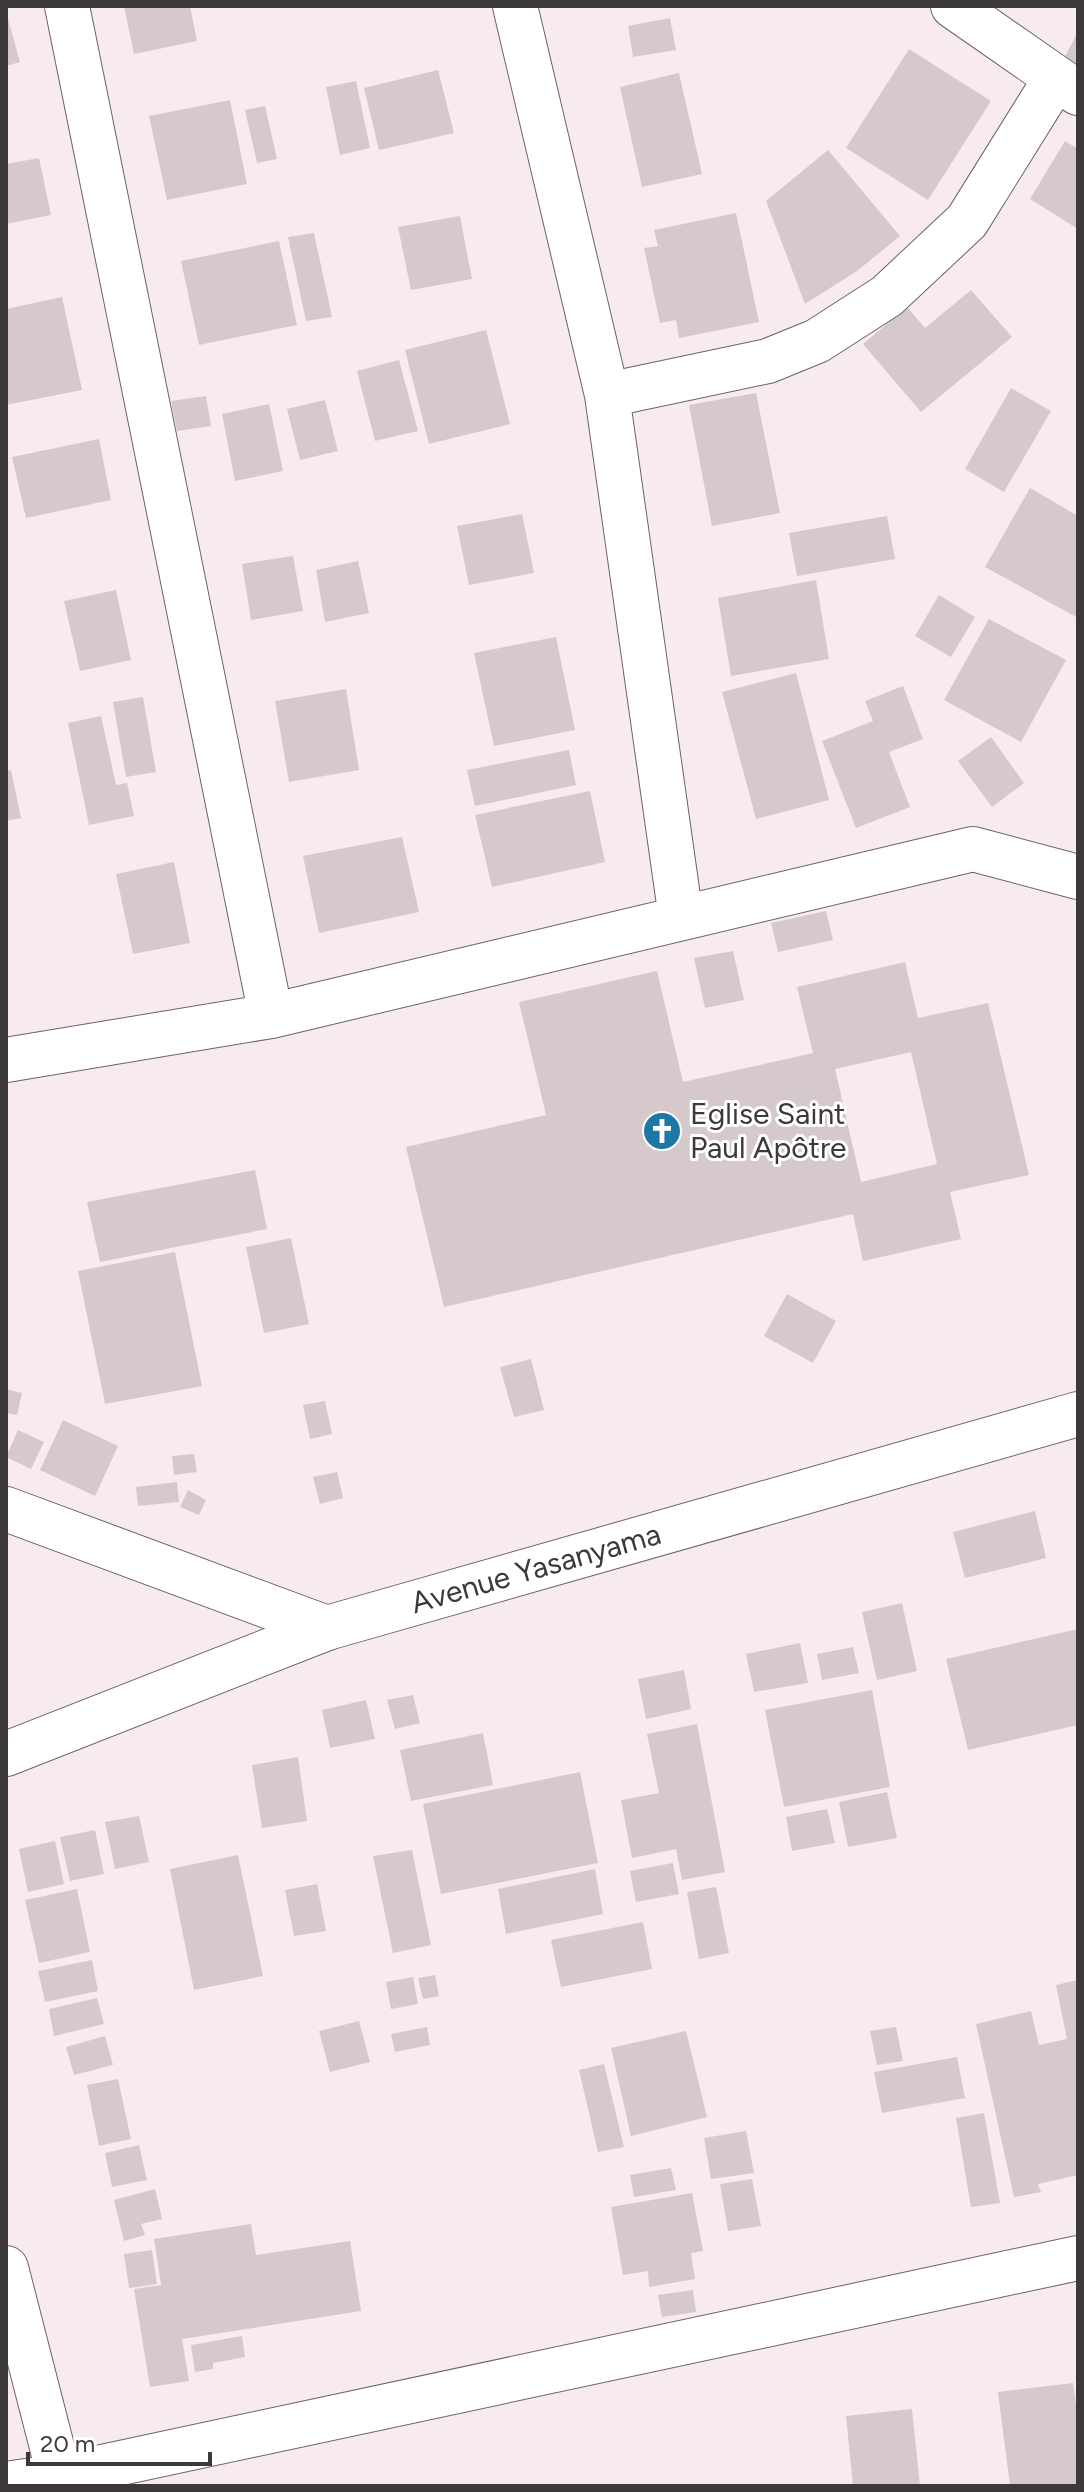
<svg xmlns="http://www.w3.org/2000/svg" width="1084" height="2492" viewBox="0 0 1084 2492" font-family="Figtree,sans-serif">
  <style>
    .building { fill: #d6c9cc; fill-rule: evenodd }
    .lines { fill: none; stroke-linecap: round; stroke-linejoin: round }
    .street-casing { stroke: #6d6364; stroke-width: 46 }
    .secondary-casing { stroke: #6d6364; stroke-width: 46 }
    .street { stroke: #fff; stroke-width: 44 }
    .secondary { stroke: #fff; stroke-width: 44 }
    .labels { text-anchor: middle; stroke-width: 6; stroke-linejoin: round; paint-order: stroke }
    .poi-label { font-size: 30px; fill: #3d3839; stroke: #fff; text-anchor: start }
    .street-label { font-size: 30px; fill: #3d3839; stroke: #fff }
  </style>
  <rect width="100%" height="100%" fill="#f8ebed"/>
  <!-- building -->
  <path class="building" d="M124 6H190L197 41 134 54Z
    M6 12 20 62 6 66Z
    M670 18 676 50 633 57 628 26Z
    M1078 32V65L1064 58Z
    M909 49 991 101 928 200 846 148Z
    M438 70 454 133 379 150 364 88Z
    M679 73 702 174 642 187 620 87Z
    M356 81 370 148 340 155 326 87Z
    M230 100 247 184 167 200 149 116Z
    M265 106 277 159 257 163 245 110Z
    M1065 141 1078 149V229L1030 199Z
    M828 150 900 236 857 271 805 304 766 201Z
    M39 158 51 215 6 224V164Z
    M736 213 759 322 679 338 676 320 660 323 644 248 658 246 654 230Z
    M460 216 472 279 411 290 398 227Z
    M314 233 332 317 306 321 288 237Z
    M279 241 297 325 199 345 181 261Z
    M971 290 1012 337 921 412 863 344 907 307 925 328Z
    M62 297 82 390 6 405V309Z
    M486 330 510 424 429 444 405 350Z
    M399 360 418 431 375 441 357 371Z
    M1011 388 1051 411 1004 492 965 469Z
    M756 393 780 513 712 526 689 405Z
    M206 396 211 426 177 431 171 401Z
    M325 400 338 451 300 460 287 409Z
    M269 404 283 471 235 481 222 414Z
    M99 439 111 500 26 518 12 457Z
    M1030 488 1078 516V618L985 567Z
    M522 514 534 573 469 585 457 526Z
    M887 516 895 559 797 576 789 533Z
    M293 556 303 611 251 620 242 564Z
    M358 561 369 613 325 622 316 570Z
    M816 580 829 659 731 676 718 598Z
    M116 590 131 660 80 671 64 601Z
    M939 595 975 617 951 657 915 636Z
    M989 619 1066 660 1021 742 944 700Z
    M556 637 575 730 494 746 474 653Z
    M796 673 829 800 756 819 722 692Z
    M903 686 923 739 889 752 910 807 856 828 822 741 873 721 865 701Z
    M346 689 359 770 289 782 275 701Z
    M143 697 156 772 126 777 113 702Z
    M101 716 116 785 127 783 134 816 89 825 68 723Z
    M991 737 1024 783 992 807 958 761Z
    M569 750 576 785 475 806 467 770Z
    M11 770 21 818 6 821V771Z
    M590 791 605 862 492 887 475 815Z
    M402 837 419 912 319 933 303 856Z
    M174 862 190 943 133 954 116 874Z
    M826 911 833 940 778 952 771 923Z
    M733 951 744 1000 705 1008 694 958Z
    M905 962 918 1018 988 1003 1029 1175 950 1192 961 1239 863 1261 853 1214 444 1307 406 1147 546 1115 519 1002 657 971 683 1082 813 1053 797 987ZM911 1052 937 1164 861 1182 835 1069Z
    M255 1170 267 1229 100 1262 87 1202Z
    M291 1238 309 1324 264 1333 246 1247Z
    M175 1252 202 1386 105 1404 78 1271Z
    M787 1294 836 1321 813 1363 764 1336Z
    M531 1359 544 1410 514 1417 500 1367Z
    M6 1389 22 1393 17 1415 6 1413Z
    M325 1401 332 1434 310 1439 303 1405Z
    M63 1420 118 1446 95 1496 40 1470Z
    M18 1430 44 1442 31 1469 6 1457Z
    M194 1454 197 1472 174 1475 172 1456Z
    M337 1472 343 1498 320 1504 313 1477Z
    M177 1482 179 1502 138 1506 136 1487Z
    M188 1490 206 1500 199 1515 180 1507Z
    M1035 1511 1046 1558 965 1578 953 1532Z
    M902 1603 917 1671 877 1680 862 1612Z
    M1078 1629V1725L968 1750 946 1659Z
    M800 1643 808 1683 754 1692 746 1654Z
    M853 1647 859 1673 822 1680 817 1654Z
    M684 1670 691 1709 646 1719 638 1679Z
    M872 1690 890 1787 784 1807 765 1710Z
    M413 1695 420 1723 395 1729 387 1700Z
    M366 1700 375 1739 330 1748 322 1710Z
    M697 1724 725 1872 682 1880 676 1849 632 1858 621 1800 659 1793 647 1734Z
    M483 1733 493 1785 411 1801 400 1750Z
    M298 1757 307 1821 262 1828 252 1765Z
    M580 1772 598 1863 441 1894 423 1804Z
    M887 1792 897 1838 848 1847 839 1802Z
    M827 1809 835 1843 792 1851 786 1817Z
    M139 1816 149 1862 115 1869 105 1822Z
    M95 1830 104 1874 70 1881 60 1837Z
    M55 1841 64 1884 28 1892 19 1849Z
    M412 1850 431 1945 393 1953 373 1856Z
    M238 1855 263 1976 194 1990 170 1869Z
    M673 1863 679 1894 636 1902 630 1871Z
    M595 1869 603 1914 506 1934 498 1889Z
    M317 1884 326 1931 294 1936 285 1890Z
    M716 1887 729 1953 699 1959 687 1892Z
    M77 1889 90 1952 39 1963 25 1900Z
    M643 1922 652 1969 561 1987 551 1940Z
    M92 1960 98 1991 45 2002 38 1971Z
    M435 1975 439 1996 423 1999 418 1978Z
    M413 1977 418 2004 391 2009 386 1982Z
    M1078 1980V2175L1038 2184 1041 2192 1014 2197 976 2024 1031 2011 1039 2045 1067 2039 1056 1985Z
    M97 1998 104 2024 54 2036 49 2009Z
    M359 2021 370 2062 330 2072 319 2031Z
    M427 2027 430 2045 395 2052 391 2034Z
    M896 2027 903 2061 877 2065 870 2031Z
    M686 2031 707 2117 631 2136 611 2048Z
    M105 2036 113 2065 74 2075 66 2047Z
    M957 2057 965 2098 882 2113 874 2072Z
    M604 2064 624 2147 598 2152 579 2070Z
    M118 2079 131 2139 99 2146 87 2085Z
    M984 2113 1000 2203 971 2207 956 2118Z
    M746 2131 754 2173 711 2179 704 2138Z
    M139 2145 147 2180 112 2187 105 2153Z
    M671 2168 676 2190 634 2197 630 2175Z
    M752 2179 761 2226 728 2231 720 2184Z
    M155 2189 162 2219 141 2224 145 2235 124 2241 114 2200Z
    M692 2193 703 2251 691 2253 695 2279 649 2287 648 2271 623 2275 611 2207Z
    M251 2224 256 2255 350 2241 361 2311 182 2339 189 2381 150 2387 134 2289 161 2285 154 2239Z
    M152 2250 157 2284 129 2288 124 2254Z
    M693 2290 696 2312 662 2317 658 2295Z
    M242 2336 245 2357 213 2363V2369L195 2372 191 2345Z
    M1073 2383 1078 2421V2486H1010L998 2392Z
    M912 2409 920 2486H853L846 2416Z"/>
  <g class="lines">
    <defs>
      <path id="street" d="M67 6 271 1016
        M515 6 607 395 681 918
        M953 6 1078 93
        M607 395 768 361 817 341 887 296 967 221 1056 78
        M6 1060 271 1016 973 849 1078 877
        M6 2484 60 2476 1078 2258"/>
      <g id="secondary">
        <path d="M6 1509 327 1628"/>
        <path id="s1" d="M6 1754 327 1628 1078 1414"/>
        <path d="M6 2268 62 2486"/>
      </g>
    </defs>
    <!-- street casing -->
    <use href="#street" class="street-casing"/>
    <!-- secondary casing -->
    <use href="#secondary" class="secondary-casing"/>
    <!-- street -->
    <use href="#street" class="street"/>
    <!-- secondary -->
    <use href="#secondary" class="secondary"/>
  </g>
  <!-- icons -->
  <defs>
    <symbol id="church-disc" viewBox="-11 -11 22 22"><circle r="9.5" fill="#1e78a6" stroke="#fff"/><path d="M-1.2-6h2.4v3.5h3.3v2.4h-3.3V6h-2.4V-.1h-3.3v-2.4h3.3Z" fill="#fff"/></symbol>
  </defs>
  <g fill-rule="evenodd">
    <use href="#church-disc" x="640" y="1109" width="44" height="44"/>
  </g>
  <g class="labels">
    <!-- poi labels -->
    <g class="poi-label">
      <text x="690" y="1124">Eglise Saint<tspan x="690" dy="34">Paul Apôtre</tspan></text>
    </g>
    <!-- street labels -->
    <g class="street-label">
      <text dy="10" stroke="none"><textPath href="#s1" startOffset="562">Avenue Yasanyama</textPath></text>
    </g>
  </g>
  <!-- border -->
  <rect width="1084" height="2492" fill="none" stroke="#3d3839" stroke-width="16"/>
  <!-- scale -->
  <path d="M28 2452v12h182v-12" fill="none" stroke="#3d3839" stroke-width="4"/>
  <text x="40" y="2452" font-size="24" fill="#3d3839" stroke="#ffffff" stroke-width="6" paint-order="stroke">20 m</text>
</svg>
